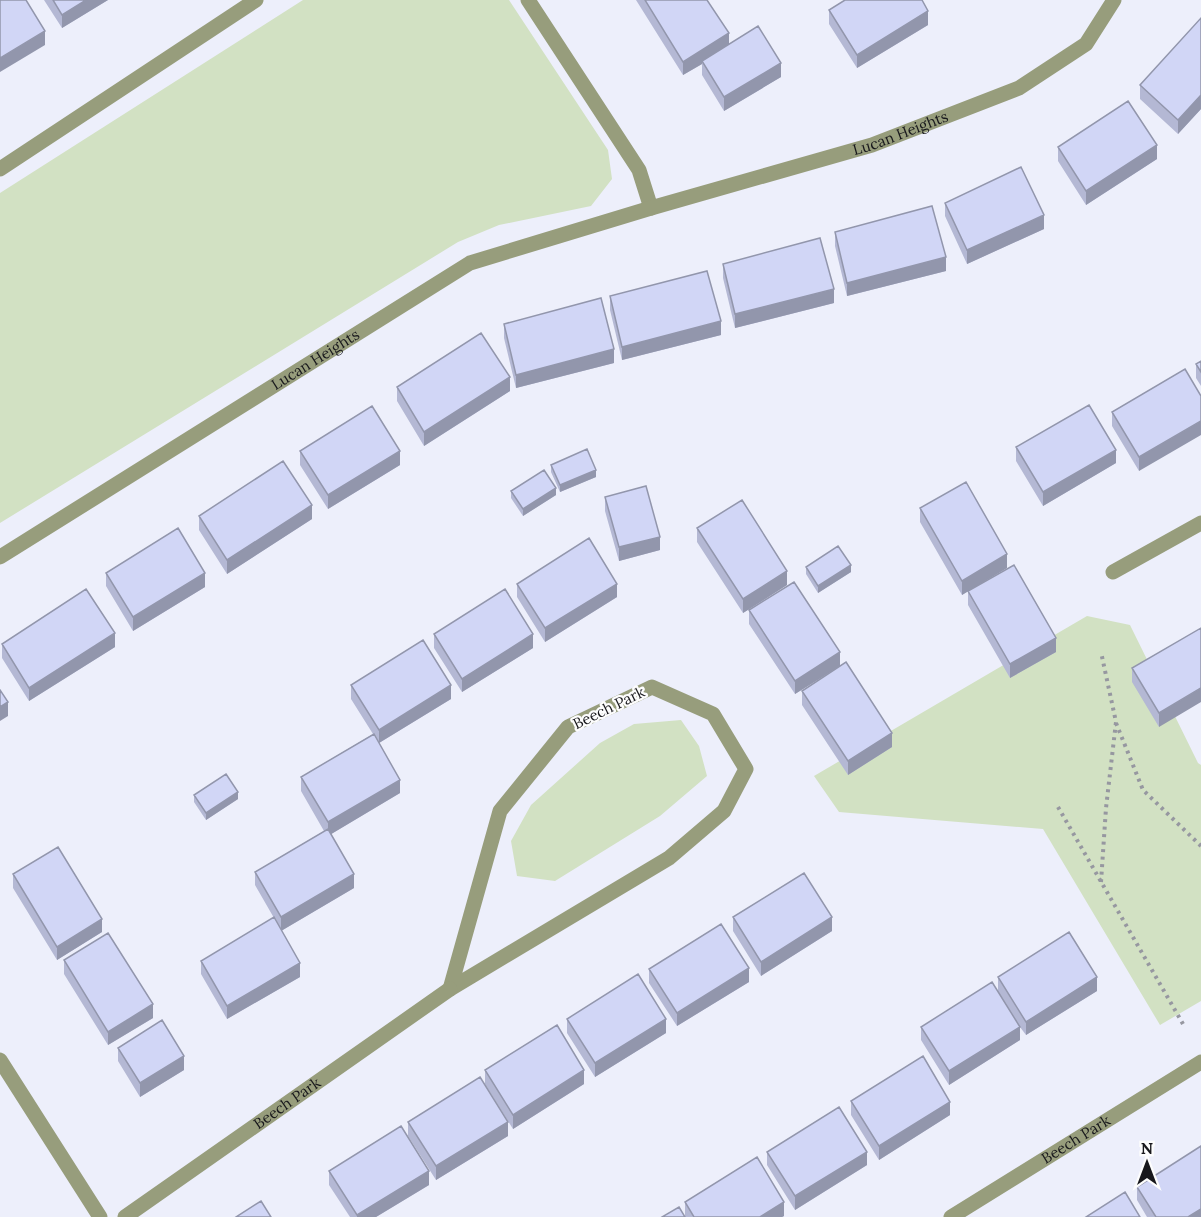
<svg xmlns="http://www.w3.org/2000/svg" width="1201" height="1217" viewBox="0 0 1201 1217" font-family="Lora,serif">
  <style>
    .green { fill: #d2e1c3 }
    .lines { fill: none; stroke-linecap: round; stroke-linejoin: round }
    .path { stroke: #9697a0; stroke-width: 4; stroke-dasharray: 3 4.5; stroke-linecap: butt }
    .street { stroke: #979d7c; stroke-width: 15 }
    .wall { fill: #b4b8d4 }
    .shaded-wall { fill: #9296ac }
    .building { fill: #d1d6f6; stroke: #9296ac; stroke-width: 1.5 }
    .labels { text-anchor: middle; stroke-width: 4.5; stroke-linejoin: round; paint-order: stroke }
    .street-label { font-size: 15px; fill: #18181c; stroke: #fdfdfd }
  </style>
  <rect width="100%" height="100%" fill="#edeffb"/>
  <!-- green -->
  <path class="green" d="M303 0H509L608 150 612 179 591 206 499 225 458 242 0 523V193Z
    M1087 616 1130 625 1198 763 1201 765V1001L1160 1025 1043 829 839 812 814 776Z
    M681 720 699 746 707 776 660 816 555 881 517 876 511 841 531 805 600 743 634 724Z"/>
  <g class="lines">
    <!-- path -->
    <path class="path" d="M1116 723 1143 790 1201 846
      M1058 807 1183 1024
      M1101 882 1106 808 1116 722 1101 652"/>
    <!-- street -->
    <g class="street">
      <path d="M528 0 639 170 651 208"/>
      <path d="M0 169 256 0"/>
      <path id="s1" d="M0 557 470 263 651 208 872 145 1019 88 1086 44 1114 0"/>
      <path d="M1113 572 1201 523"/>
      <path d="M652 687 713 714 746 769 724 811 669 858 450 989 500 811 568 727Z"/>
      <path d="M0 1060 100 1217"/>
      <path id="s2" d="M125 1217 450 989"/>
      <path id="s3" d="M951 1217 1201 1062"/>
    </g>
  </g>
  <!-- wall -->
  <path class="wall" d="M44 0H108L62 28Z
    M636 0H707L729 44 781 77 724 111 702 75V64L683 75Z
    M829 10 928 25 857 68 829 24Z
    M1201 18V109L1178 134 1140 99V85Z
    M1058 147 1157 159 1086 205 1058 161Z
    M945 203 1044 229 967 264 945 216Z
    M835 232 946 271 847 296 835 246Z
    M723 264 834 303 735 328 723 278Z
    M610 296 721 335 622 360 610 310Z
    M504 324 614 363 516 388 504 338Z
    M1201 361V386L1196 378V364Z
    M1185 369 1139 471 1112 426V412Z
    M397 387 510 391 424 446 397 401Z
    M1016 447 1116 463 1043 506 1016 461Z
    M300 451 400 465 328 509 300 465Z
    M551 465 596 477 560 492 551 472Z
    M511 491 556 495 523 516 511 498Z
    M605 497 660 550 619 561 605 511Z
    M920 508 1007 568 976 586 1056 652 1010 678 968 605V591L962 595 920 522Z
    M199 516 312 519 227 574 199 530Z
    M697 528 787 585 743 613 697 542Z
    M806 567 851 572 818 593 806 574Z
    M106 573 205 587 133 631 106 586Z
    M517 584 617 597 545 642 517 597Z
    M749 610 840 666 795 694 749 624Z
    M1201 628 1159 727 1132 682V668Z
    M434 634 533 648 462 692 434 648Z
    M2 644 115 647 29 701 2 658Z
    M351 685 451 699 379 743 400 793 331 834 354 888 281 931 300 977 227 1019 201 974V961L274 918 255 885V872L324 831 301 791V777L373 734 351 699Z
    M802 691 892 747 848 775 802 705Z
    M194 795 238 799 206 820 194 802Z
    M13 874 102 932 57 960 13 888Z
    M733 917 832 931 761 976 733 931Z
    M64 960 153 1018 108 1045 64 974Z
    M649 969 749 982 677 1026 649 983Z
    M998 977 1097 991 1026 1035 1020 1027V1040L949 1085 921 1040V1027L998 990Z
    M567 1019 666 1033 595 1077 567 1033Z
    M118 1048 184 1070 140 1097 118 1061Z
    M485 1070 584 1084 513 1129 485 1084Z
    M851 1101 950 1115 879 1160 851 1115Z
    M408 1122 508 1136 436 1180 408 1136Z
    M767 1152 867 1165 795 1210 767 1165Z
    M329 1171 429 1185 376 1217H350L329 1185Z
    M1137 1187 1201 1217H1147L1137 1200Z
    M685 1202 784 1216 782 1217H685Z"/>
  <!-- shaded-wall -->
  <path class="shaded-wall" d="M86 0H108L62 28V15Z
    M928 11V25L857 68V55Z
    M45 31V45L0 72V58Z
    M729 33V47L702 61V64L683 75V62Z
    M781 63V77L724 111V97Z
    M1201 95V109L1178 134V120Z
    M1157 145V159L1086 205V191Z
    M1044 215V229L967 264V250Z
    M946 257V271L847 296V283Z
    M834 289V303L735 328V314Z
    M721 321V335L622 360V347Z
    M614 349V363L516 388V375Z
    M510 377V391L424 446V432Z
    M1201 421V435L1139 471V457Z
    M1116 450V463L1043 506V492Z
    M400 451V465L328 509V495Z
    M596 470V477L560 492V485Z
    M556 488V495L523 516V509Z
    M312 505V519L227 574V560Z
    M660 537V550L619 561V547Z
    M1007 554V568L962 595V581Z
    M851 565V572L818 593V586Z
    M787 571V585L743 613V599Z
    M205 573V587L133 631V617Z
    M617 584V597L545 642V628Z
    M115 633V647L29 701V688Z
    M533 634V648L462 692V679Z
    M1056 638V652L1010 678V664Z
    M840 652V666L795 694V681Z
    M451 685V699L379 743V730Z
    M1201 688V702L1159 727V713Z
    M8 702V716L0 721V707Z
    M892 733V747L848 775V761Z
    M400 780V793L328 836V822Z
    M238 792V799L206 820V813Z
    M354 874V888L281 931V917Z
    M832 917V931L761 976V962Z
    M102 919V932L57 960V947Z
    M300 963V977L227 1019V1006Z
    M749 968V982L677 1026V1013Z
    M1097 977V991L1026 1035V1022Z
    M153 1004V1018L108 1045V1032Z
    M666 1019V1033L595 1077V1063Z
    M1020 1027V1040L949 1085V1071Z
    M184 1056V1070L140 1097V1083Z
    M584 1070V1084L513 1129V1115Z
    M950 1102V1115L879 1160V1146Z
    M508 1122V1136L436 1180V1166Z
    M867 1152V1165L795 1210V1196Z
    M429 1171V1185L376 1217H357V1215Z
    M784 1202V1216L782 1217H760Z
    M1201 1209V1217H1188Z"/>
  <!-- building -->
  <path class="building" d="M0 0H26L45 31 0 58Z
    M53 0H86L62 15Z
    M645 0H707L729 33 683 62Z
    M845 0H922L928 11 857 55 829 10Z
    M1201 18V95L1178 120 1140 85Z
    M758 26 781 63 724 97 702 61Z
    M1128 101 1157 145 1086 191 1058 147Z
    M1021 167 1044 215 967 250 945 203Z
    M932 206 946 257 847 283 835 232Z
    M820 238 834 289 735 314 723 264Z
    M707 271 721 321 622 347 610 296Z
    M601 298 614 349 516 375 504 324Z
    M481 333 510 377 424 432 397 387Z
    M1201 361V372L1196 364Z
    M1185 369 1201 396V421L1139 457 1112 412Z
    M1089 405 1116 450 1043 492 1016 447Z
    M372 406 400 451 328 495 300 451Z
    M587 449 596 470 560 485 551 465Z
    M283 461 312 505 227 560 199 516Z
    M544 470 556 488 523 509 511 491Z
    M966 482 1007 554 962 581 920 508Z
    M646 486 660 537 619 547 605 497Z
    M742 500 787 571 743 599 697 528Z
    M178 528 205 573 133 617 106 573Z
    M589 538 617 584 545 628 517 584Z
    M838 546 851 565 818 586 806 567Z
    M1014 565 1056 638 1010 664 968 591Z
    M794 582 840 652 795 681 749 610Z
    M86 589 115 633 29 688 2 644Z
    M505 589 533 634 462 679 434 634Z
    M1201 628V688L1159 713 1132 668Z
    M423 640 451 685 379 730 351 685Z
    M846 662 892 733 848 761 802 691Z
    M0 690 8 702 0 707Z
    M374 734 400 780 328 822 301 777Z
    M226 774 238 792 206 813 194 795Z
    M328 829 354 874 281 917 255 872Z
    M58 847 102 919 57 947 13 874Z
    M804 873 832 917 761 962 733 917Z
    M274 917 300 963 227 1006 201 961Z
    M721 924 749 968 677 1013 649 969Z
    M1069 932 1097 977 1026 1022 998 977Z
    M108 933 153 1004 108 1032 64 960Z
    M638 974 666 1019 595 1063 567 1019Z
    M992 982 1020 1027 949 1071 921 1027Z
    M162 1020 184 1056 140 1083 118 1048Z
    M557 1025 584 1070 513 1115 485 1070Z
    M923 1056 950 1102 879 1146 851 1101Z
    M480 1077 508 1122 436 1166 408 1122Z
    M839 1107 867 1152 795 1196 767 1152Z
    M401 1126 429 1171 357 1215 329 1171Z
    M1201 1146V1209L1188 1217H1156L1137 1187Z
    M757 1157 784 1202 760 1217H694L685 1202Z
    M1125 1192 1140 1217H1086Z
    M261 1201 271 1217H236Z
    M679 1207 685 1217H662Z"/>
  <g class="labels">
    <!-- street labels -->
    <g class="street-label">
      <text dy="5" stroke="none"><textPath href="#s1" startOffset="1004">Lucan Heights</textPath></text>
      <text dy="5" stroke="none"><textPath href="#s1" startOffset="372">Lucan Heights</textPath></text>
      <text transform="translate(609 708) rotate(-26)" y="5">Beech Park</text>
      <text dy="5" stroke="none"><textPath href="#s2" startOffset="198">Beech Park</textPath></text>
      <text dy="5" stroke="none"><textPath href="#s3" startOffset="147">Beech Park</textPath></text>
    </g>
  </g>
  <!-- north arrow -->
  <g transform="translate(1147 1163)" stroke="#fdfdfd" stroke-width="4.5" paint-order="stroke">
  <path d="M0-4.5L10 22L0 15L-10 22Z" fill="#18181c"/>
  <text y="-9" font-size="16" font-weight="bold" text-anchor="middle" fill="#18181c">N</text>
  </g>
</svg>
